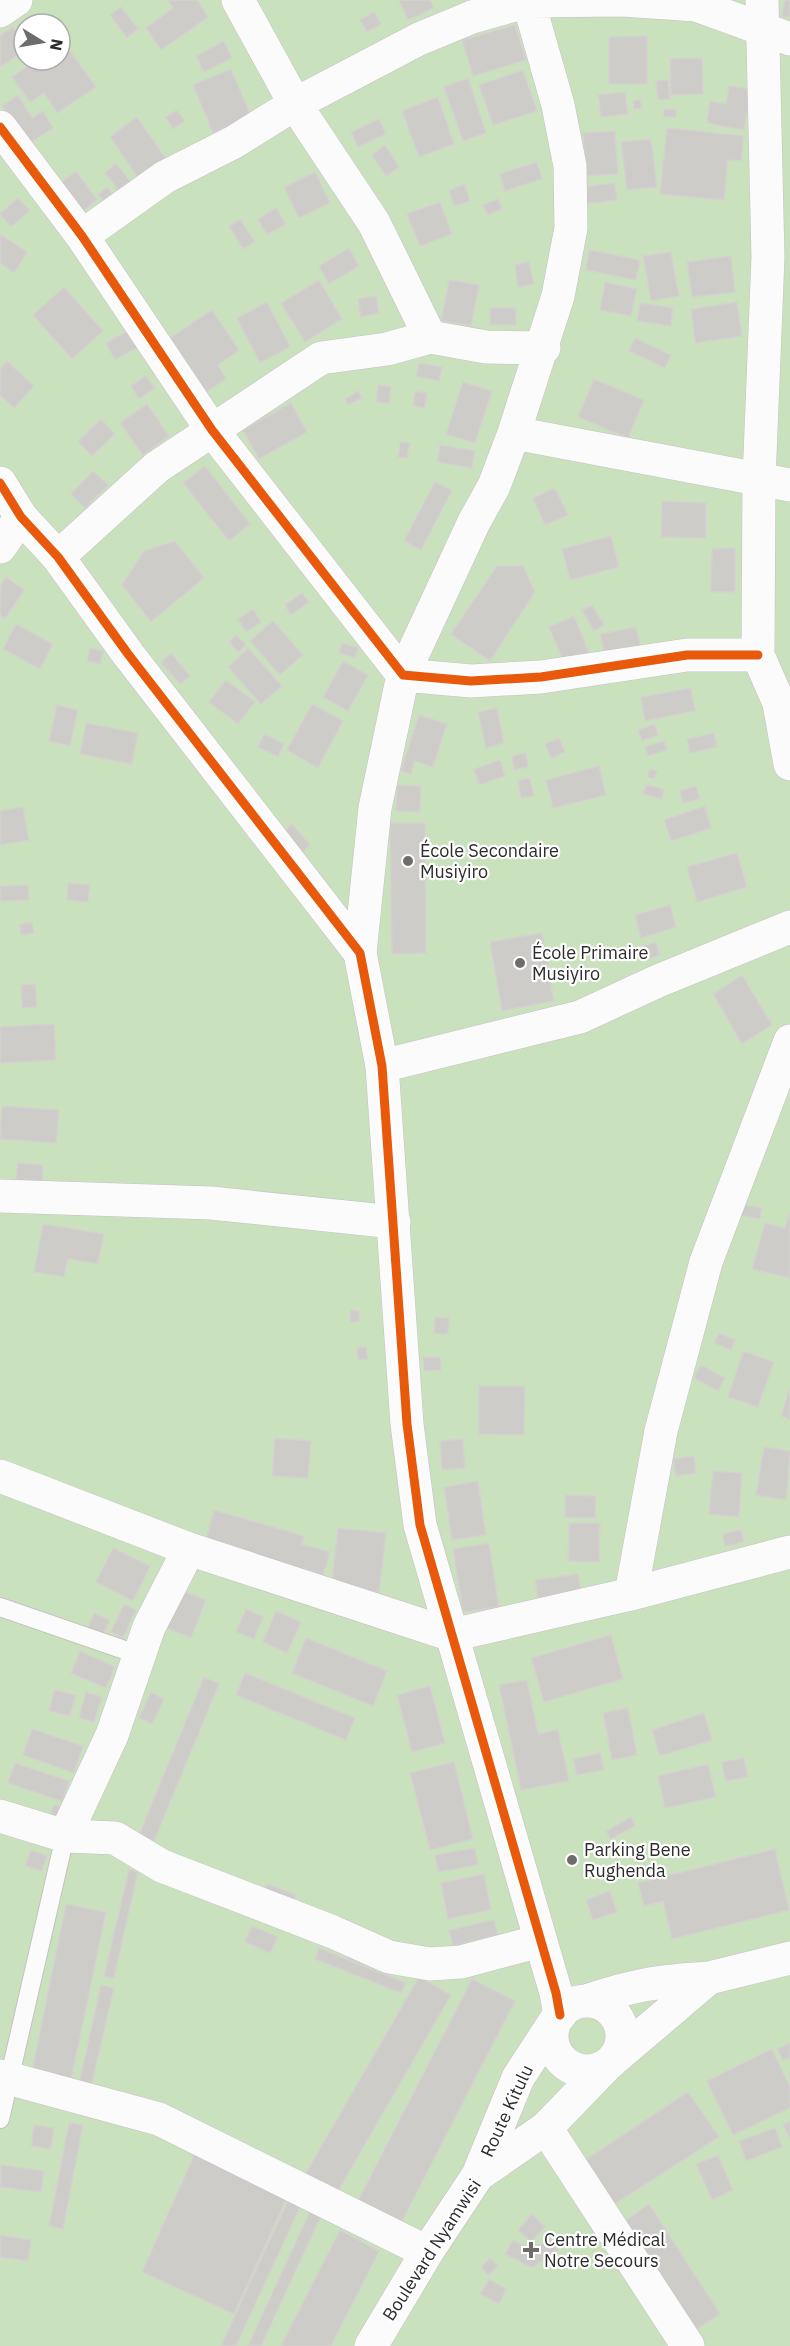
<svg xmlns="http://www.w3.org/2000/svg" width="790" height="2346" viewBox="0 0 790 2346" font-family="'IBM Plex Sans',sans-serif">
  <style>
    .green { fill: #cae1be; fill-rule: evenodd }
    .building { fill: #ceccc9; stroke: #d4d2ce; stroke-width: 1.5 }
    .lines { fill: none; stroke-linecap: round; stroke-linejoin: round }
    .service-casing { stroke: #c4c2c2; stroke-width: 20 }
    .minor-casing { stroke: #c4c2c2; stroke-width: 34 }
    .tertiary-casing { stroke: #c4c2c2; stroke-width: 34 }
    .secondary-casing { stroke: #c4c2c2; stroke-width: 34 }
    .service { stroke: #fcfbfb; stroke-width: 18 }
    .minor { stroke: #fcfbfb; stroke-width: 33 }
    .tertiary { stroke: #fcfbfb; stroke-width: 33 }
    .secondary { stroke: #fcfbfb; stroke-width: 33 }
    .cycleway-casing { stroke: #fff; stroke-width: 13 }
    .cycleway { stroke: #e8590c; stroke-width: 9 }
    .poi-dot { fill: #6e6d6c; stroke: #fff; stroke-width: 2 }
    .labels { text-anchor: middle; stroke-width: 4.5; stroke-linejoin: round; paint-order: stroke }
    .poi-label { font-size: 18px; fill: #2c2c2c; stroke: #fff; text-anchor: start }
    .street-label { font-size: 18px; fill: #2c2c2c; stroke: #fff }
  </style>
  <rect width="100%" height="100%" fill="#e9e6e2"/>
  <!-- green -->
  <path class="green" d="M0 0H790V2346H0ZM24 24H60V60H24Z"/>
  <!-- building -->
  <path class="building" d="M168 0H197L208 17 161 50 146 28 173 8Z
    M399 0H430L434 8 408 20Z
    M785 0 790 1V17L782 16Z
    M121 7 138 29 127 38 110 15Z
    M374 12 381 24 367 32 360 20Z
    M515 25 526 60 473 76 462 40Z
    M13 27 24 42V51L0 67V36Z
    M647 36V84H609V37Z
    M63 41 96 87 57 113 44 93 30 102 12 77 36 60H60V44Z
    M224 41 232 58 204 72 196 56Z
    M702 58 703 94 671 95 670 59Z
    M231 69 251 116 213 133 193 85Z
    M523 70 537 111 493 125 479 85Z
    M468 78 486 133 463 141 444 87Z
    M668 80 670 99 658 100 656 81Z
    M729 86 751 89 744 130 707 123 710 101 726 104Z
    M625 92 628 114 601 117 598 95Z
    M18 95 32 118 43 111 53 128 27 145 2 106Z
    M438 97 454 144 419 157 402 111Z
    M640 100 642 108 634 109 633 101Z
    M664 109H676V117H663Z
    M177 110 185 121 173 129 165 117Z
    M137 117 168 162 140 181 110 137Z
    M379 119 386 134 358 147 351 132Z
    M667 128 744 136 741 161 728 160 724 200 660 194Z
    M615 131 618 174 586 176 583 133Z
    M651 139 657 187 627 190 621 142Z
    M385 145 399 167 386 176 372 155Z
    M537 162 542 179 505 191 500 174Z
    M116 163 131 182 119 191 105 173Z
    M76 171 97 200 79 214 57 186Z
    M315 172 330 203 299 218 284 187Z
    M615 183 617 200 584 204 582 187Z
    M465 184 470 201 454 206 449 190Z
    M107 187 116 198 107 206 98 194Z
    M18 198 30 211 11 227 0 214Z
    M498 199 502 209 487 215 483 205Z
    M440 202 452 234 420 246 407 214Z
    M276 208 286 224 267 235 258 219Z
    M240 219 255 242 243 249 229 226Z
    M0 234 27 252 14 273 0 263Z
    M349 248 359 266 329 284 319 266Z
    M589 250 640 260 636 280 586 270Z
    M671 252 679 296 651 301 643 256Z
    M731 256 735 292 692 297 687 262Z
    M529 262 534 284 518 287 515 265Z
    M319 280 342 319 305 342 281 303Z
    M449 280 479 285 471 326 441 321Z
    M605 282 637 289 631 316 600 310Z
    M64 287 103 331 72 359 33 315Z
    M376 296 379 313 361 317 358 299Z
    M267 302 290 347 260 363 237 318Z
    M737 302 742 336 695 343 691 309Z
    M640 303 673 308 671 326 637 321Z
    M490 308H516V325H490Z
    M212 310 239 350 218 365 226 379 206 392 170 338Z
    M128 331 138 347 115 360 106 343Z
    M635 338 671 355 665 368 629 351Z
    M7 361 34 386 14 408 0 395V369Z
    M419 363 442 367 439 381 416 376Z
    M146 376 155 388 139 399 131 386Z
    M594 379 644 400 628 438 578 417Z
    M463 382 492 391 475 443 446 434Z
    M378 385 391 387 389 404 376 402Z
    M358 391 362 398 348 405 345 399Z
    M415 391 427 393 425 408 413 406Z
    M291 403 307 432 259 459 243 430Z
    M147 404 169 436 143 455 120 423Z
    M101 419 115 434 92 456 78 442Z
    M400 442 410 443 407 458 398 457Z
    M440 445 475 451 472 468 437 462Z
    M205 466 250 524 229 541 183 483Z
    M93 471 108 485 85 508 71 494Z
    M435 482 452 490 421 550 404 541Z
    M555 488 568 515 545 525 533 498Z
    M662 501 706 503V538L661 537Z
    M611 536 619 567 570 580 562 549Z
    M175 541 204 578 151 622 122 585 144 551Z
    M735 548V592H711L712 549Z
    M497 566H523L535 592 490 661 451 634Z
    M6 577 24 590 5 619 0 615V586Z
    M302 593 309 602 291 615 285 605Z
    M592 605 604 625 594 631 582 610Z
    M253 609 261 622 246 632 238 619Z
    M574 616 592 660 567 670 549 627Z
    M273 621 303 655 280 675 250 641Z
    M16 624 53 644 40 669 3 649Z
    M636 627 641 648 605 655 600 634Z
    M236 635 246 645 238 652 229 642Z
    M342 643 358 648 355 658 339 653Z
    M90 648 103 651 100 664 87 661Z
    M248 648 282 686 261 704 228 667Z
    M171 653 190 676 180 684 161 662Z
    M343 661 368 675 348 711 323 697Z
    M226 680 255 702 238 724 209 702Z
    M691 688 695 711 645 721 641 697Z
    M312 704 343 721 318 768 287 750Z
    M57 705 78 710 70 746 49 741Z
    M497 708 504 743 486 748 478 712Z
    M419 715 447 724 433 767 414 761 411 774 401 771Z
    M86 723 138 733 132 764 80 754Z
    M655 724 658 735 642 741 638 730Z
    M714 733 717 747 690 753 687 739Z
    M264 734 284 744 278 757 258 747Z
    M559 738 565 752 551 758 545 744Z
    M664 741 667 750 648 756 645 747Z
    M526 753 528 767 514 770 512 756Z
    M500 760 505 776 479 785 474 769Z
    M599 766 606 795 553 808 546 780Z
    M650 769 657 771 654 779 647 777Z
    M530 778 534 796 521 798 518 780Z
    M397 785 421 786 420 812 396 811Z
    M646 785 664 789 662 799 643 794Z
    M696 786 700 799 683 803 680 791Z
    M705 806 711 828 671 841 664 820Z
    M23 807 29 840 0 845V811Z
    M390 823H425L426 953 392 954Z
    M292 824 310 845 300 854 282 833Z
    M737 853 747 887 697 902 687 867Z
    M68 883 90 885 88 902 67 900Z
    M28 885 29 900 0 901V886Z
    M670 905 676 927 641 938 635 915Z
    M32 922 34 933 21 935 20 924Z
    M542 933 554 1001 502 1011 490 942Z
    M656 942 660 955 645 960 641 947Z
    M742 975 772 1025 742 1044 713 994Z
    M35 984 37 1007 22 1008 21 985Z
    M54 1024 56 1060 0 1063V1027Z
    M2 1106 59 1110 56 1143 0 1139Z
    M18 1163 43 1165 42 1182 16 1180Z
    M743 1205 762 1208 760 1219 740 1215Z
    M790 1211V1278L752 1269 765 1223 785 1228Z
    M43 1224 104 1234 98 1264 68 1259 64 1277 34 1272Z
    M350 1310 359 1311V1322H350Z
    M435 1317 449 1318 448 1334H434Z
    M719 1333 735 1340 731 1350 714 1343Z
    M366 1347 368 1359 358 1360 357 1348Z
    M743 1351 774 1362 758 1407 728 1397Z
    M423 1357H440L441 1370 424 1371Z
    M701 1365 725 1378 718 1391 694 1378Z
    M479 1386H525L524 1435 479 1434Z
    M790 1387V1419L781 1416Z
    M275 1438 311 1441 308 1478 272 1476Z
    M463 1439 465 1468 442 1470 440 1441Z
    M764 1447 790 1451 786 1500 756 1495Z
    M694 1456 696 1473 676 1476 673 1459Z
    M713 1471 742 1473 739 1517 709 1514Z
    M478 1481 486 1535 452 1540 444 1487Z
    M565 1495 596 1496 595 1518 565 1517Z
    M214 1510 304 1536 301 1544 330 1552 323 1575 301 1568 299 1575 204 1548Z
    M569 1523H600L599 1562 568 1561Z
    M338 1528 386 1533 379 1592 331 1587Z
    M741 1530 744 1542 725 1546 722 1534Z
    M489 1543 499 1607 463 1612 453 1549Z
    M113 1548 150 1566 133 1601 96 1582Z
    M578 1574 582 1599 539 1605 535 1580Z
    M180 1590 206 1600 191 1638 165 1627Z
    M124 1604 136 1610 123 1638 111 1632Z
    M246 1609 263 1617 254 1639 236 1632Z
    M276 1611 301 1622 287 1653 263 1642Z
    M94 1613 110 1620 103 1635 88 1628Z
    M611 1635 623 1679 544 1702 531 1658Z
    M306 1638 387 1671 373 1706 292 1673Z
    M80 1651 115 1667 106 1688 71 1673Z
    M245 1673 355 1718 346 1740 236 1695Z
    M204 1677 219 1684 154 1841 139 1835Z
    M527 1680 538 1734 558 1730 569 1781 521 1790 499 1685Z
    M430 1686 445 1743 412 1752 397 1695Z
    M54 1690 76 1695 70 1716 49 1711Z
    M86 1692 102 1697 94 1722 79 1718Z
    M151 1692 164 1699 152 1724 139 1718Z
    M628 1708 637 1755 612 1760 603 1713Z
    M704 1713 712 1740 660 1756 652 1730Z
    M32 1729 83 1746 74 1773 23 1755Z
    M600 1753 604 1770 577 1775 573 1759Z
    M744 1758 748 1777 725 1781 722 1762Z
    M454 1762 473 1839 430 1850 410 1773Z
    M15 1763 69 1781 62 1801 8 1783Z
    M708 1764 716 1797 665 1808 658 1776Z
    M54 1805 66 1809 60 1824 48 1820Z
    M631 1817 635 1826 611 1839 606 1831Z
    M475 1848 478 1865 438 1872 435 1855Z
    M775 1849 789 1910 672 1939 663 1901 644 1906 638 1883Z
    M31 1850 47 1856 42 1871 25 1866Z
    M129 1869 138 1872 114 1978 104 1976Z
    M484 1874 491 1910 448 1919 441 1883Z
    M267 1884 296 1895 291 1908 263 1896Z
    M610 1891 617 1912 593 1920 586 1900Z
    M66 1904 106 1912 71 2080 32 2072Z
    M494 1920 498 1935 453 1946 449 1930Z
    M252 1926 278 1937 270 1953 245 1942Z
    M319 1948 406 1983 401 1993 315 1959Z
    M351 1950 367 1956 363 1965 347 1959Z
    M419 1977 451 1995 334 2198 302 2180Z
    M472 1979 515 2001 401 2223 358 2201Z
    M101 1985 114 1988 90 2091 78 2088Z
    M790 2043V2058L783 2061 777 2049Z
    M772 2049 790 2087V2108L733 2135 707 2081Z
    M688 2092 719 2137 610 2207 585 2160Z
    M790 2121V2139L783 2125Z
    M69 2123 83 2125 63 2229 49 2226Z
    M34 2125 54 2128 51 2149 31 2146Z
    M775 2128 782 2147 746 2161 739 2141Z
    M196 2151 289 2193 234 2314 142 2272Z
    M718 2155 733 2190 712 2200 696 2164Z
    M1 2165 44 2171 41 2192 0 2187Z
    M288 2201 300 2207 236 2346H221Z
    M649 2204 720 2314 694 2331 624 2222Z
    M310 2211 321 2216 261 2346H248Z
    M532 2214 545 2227 531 2242 518 2230Z
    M340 2230 379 2251 331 2346H281Z
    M0 2235 31 2240 28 2261 0 2257Z
    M551 2239 558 2250 532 2268 505 2254 513 2240 531 2250Z
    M490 2258 498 2266 488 2275 481 2267Z
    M489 2279 506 2289 499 2304 480 2294Z"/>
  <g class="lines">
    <defs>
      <path id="service" d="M0 1607 139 1655
        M0 2119 65 1836"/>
      <path id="minor" d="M238 0 295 104 374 223 430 337
        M762 0 768 257 759 480 758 655 779 703 790 764
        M0 127 82 236 212 430 403 675 471 681 541 677 687 655H758
        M82 236 165 177 234 142 295 104 419 39 472 17 529 1 623 0 696 5 790 39
        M514 433 790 485
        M0 547 21 517
        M58 557 157 467 321 358 387 349 430 337 486 347 544 348
        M360 953 375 808 403 675 474 522 494 486 514 433 558 296 571 228 570 166 558 105 528 0
        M382 1066 580 1017 658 981 790 927
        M0 1196 211 1203 394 1222
        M0 1476 189 1549 452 1635 631 1594 790 1552
        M631 1594 661 1431 706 1262 790 1041
        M0 1816 65 1836 115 1838 162 1866 333 1932 389 1957 430 1964 461 1962 540 1941
        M65 1836 112 1735 149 1627 189 1549
        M0 2076 159 2119 427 2252
        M546 2128 688 2346"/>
      <path id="tertiary" d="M0 11 16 0
        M0 483 21 517 58 557 128 654 360 953 382 1066 407 1424 420 1525 556 1993 560 2015"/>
      <path id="secondary" d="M586 2001C632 1985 660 1981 709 1978
        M552 2036a35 35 0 1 1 70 0a35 35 0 1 1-70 0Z
        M615 2058 709 1978 790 1958
        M478 2175 518 2078 557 2018
        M371 2346 427 2252 478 2175 546 2128 606 2066"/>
    </defs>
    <!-- service casing -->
    <use href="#service" class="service-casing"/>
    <!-- minor casing -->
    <use href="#minor" class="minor-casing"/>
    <!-- tertiary casing -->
    <use href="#tertiary" class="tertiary-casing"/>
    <!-- secondary casing -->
    <use href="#secondary" class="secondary-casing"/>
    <!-- service -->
    <use href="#service" class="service"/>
    <!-- minor -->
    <use href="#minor" class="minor"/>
    <!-- tertiary -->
    <use href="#tertiary" class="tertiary"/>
    <!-- secondary -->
    <use href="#secondary" class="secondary"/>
    <defs>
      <path id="cycleway" d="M0 127 82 236 212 430 403 675 471 681 541 677 687 655H758
        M0 483 21 517 58 557 128 654 360 953 382 1066 407 1424 420 1525 556 1993 560 2015"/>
    </defs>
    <!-- cycleway casing -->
    <use href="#cycleway" class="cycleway-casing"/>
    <!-- cycleway -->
    <use href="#cycleway" class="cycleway"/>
  </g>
  <!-- markers -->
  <g class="poi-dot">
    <circle cx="408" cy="861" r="6"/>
    <circle cx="520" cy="963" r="6"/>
    <circle cx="572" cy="1860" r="6"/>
    <path d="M528 2241h6v6h6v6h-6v6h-6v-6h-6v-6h6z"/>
  </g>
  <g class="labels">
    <!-- poi labels -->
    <g class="poi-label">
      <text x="420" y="857">École Secondaire<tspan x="420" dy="21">Musiyiro</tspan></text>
      <text x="532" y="959">École Primaire<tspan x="532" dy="21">Musiyiro</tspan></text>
      <text x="584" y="1856">Parking Bene<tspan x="584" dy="21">Rughenda</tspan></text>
      <text x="544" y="2246">Centre Médical<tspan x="544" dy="21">Notre Secours</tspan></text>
    </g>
    <!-- street labels -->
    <g class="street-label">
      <text transform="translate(507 2111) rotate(-65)" y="6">Route Kitulu</text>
      <text transform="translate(432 2250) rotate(-57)" y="6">Boulevard Nyamwisi</text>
    </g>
  </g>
  <!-- north arrow -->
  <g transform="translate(42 42) rotate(101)"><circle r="28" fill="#ffffff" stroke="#ababab" stroke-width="1.5"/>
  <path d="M0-4.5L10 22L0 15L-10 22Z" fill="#6e6d6c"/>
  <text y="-9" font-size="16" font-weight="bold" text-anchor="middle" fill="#2c2c2c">N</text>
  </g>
</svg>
